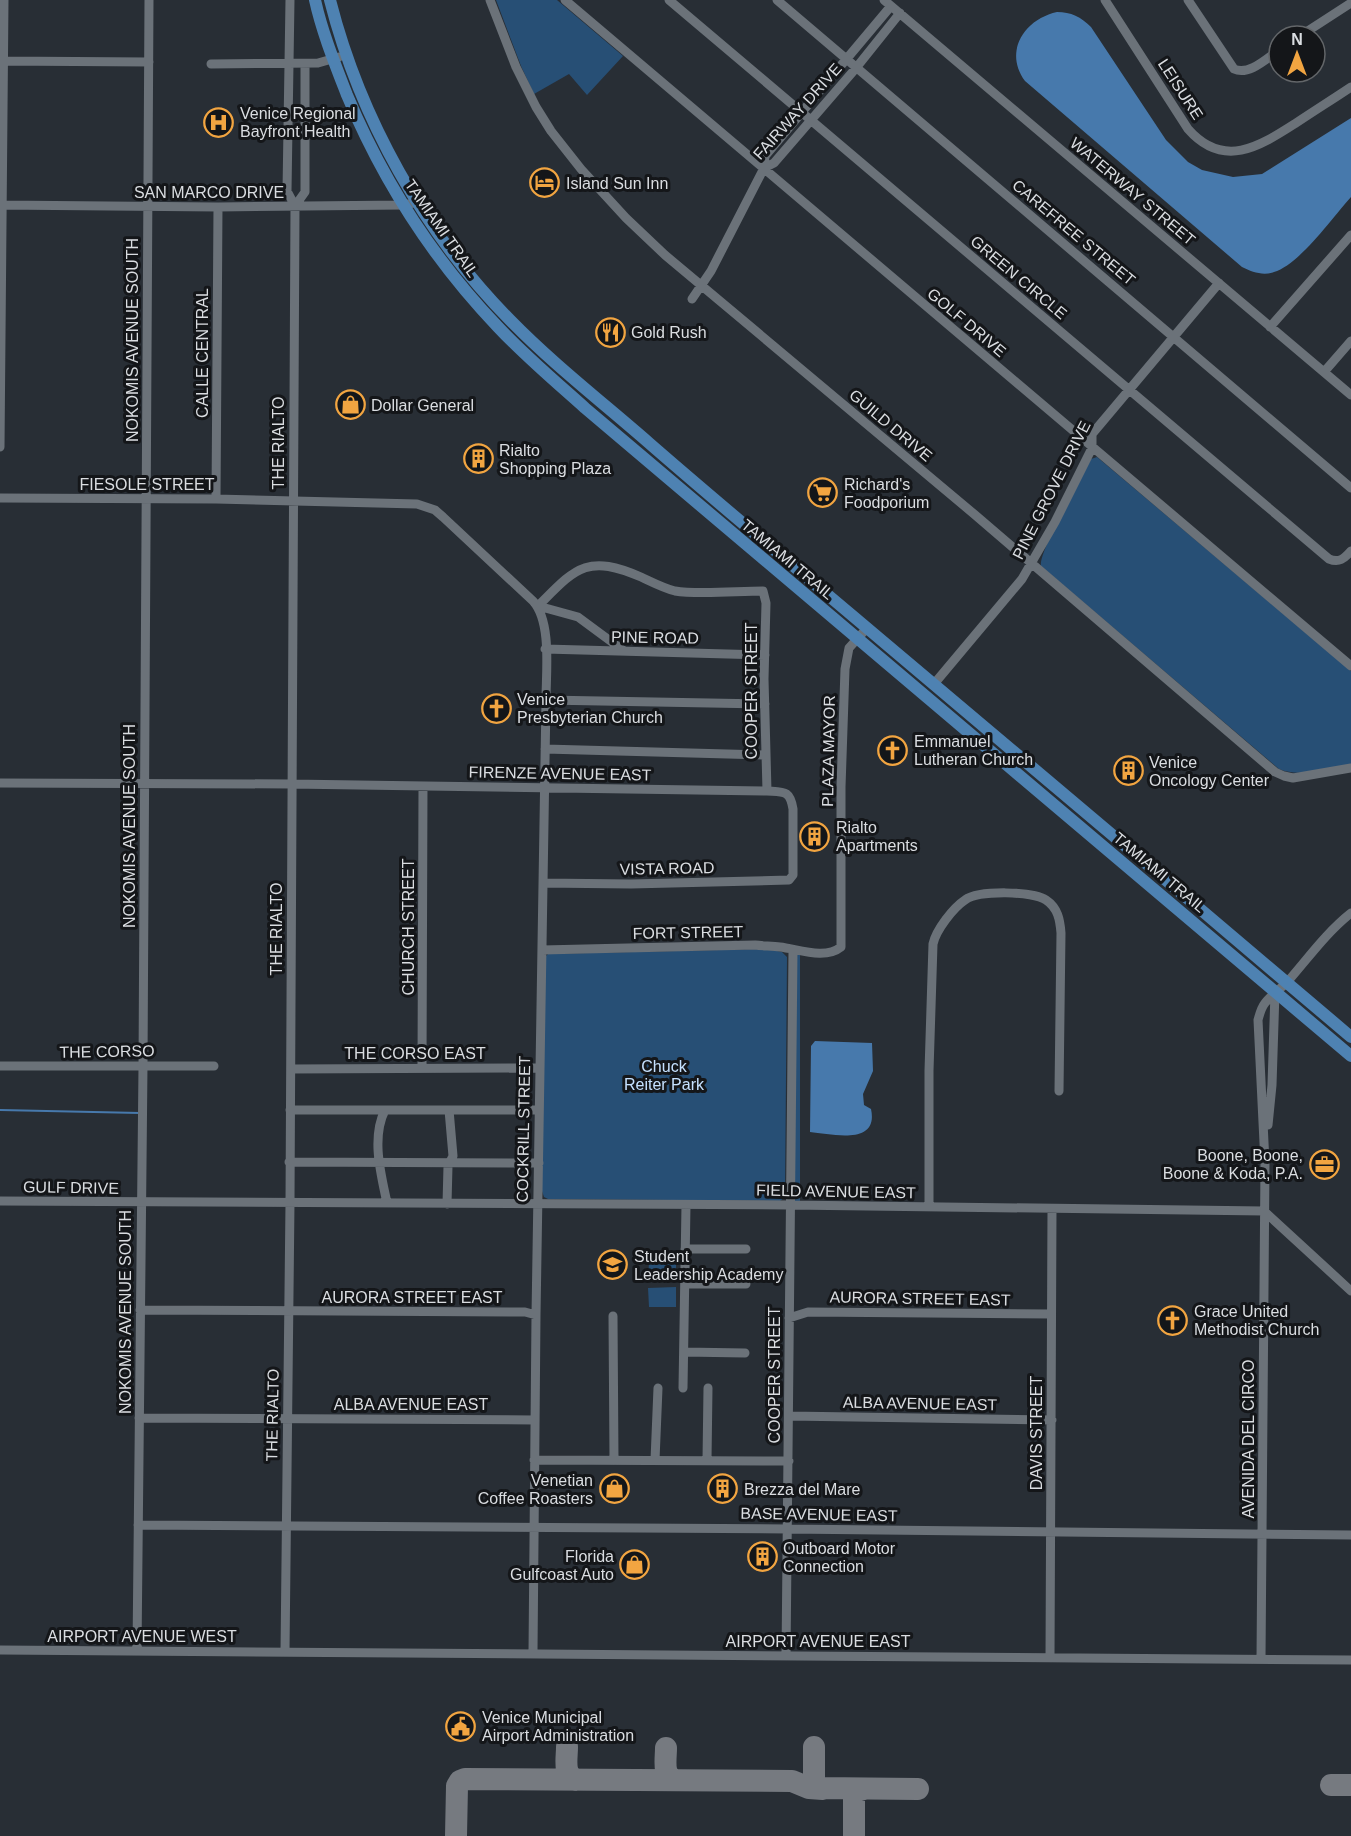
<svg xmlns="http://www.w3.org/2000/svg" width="1351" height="1836" viewBox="0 0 1351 1836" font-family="Arial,sans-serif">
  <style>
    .green { fill: #274f75 }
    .water { fill: #4779ac }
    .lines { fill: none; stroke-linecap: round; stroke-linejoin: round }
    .stream { stroke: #4779ac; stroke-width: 2 }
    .taxiway { stroke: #767a80; stroke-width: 22 }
    .minor { stroke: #6b7279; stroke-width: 9 }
    .major { stroke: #4e82b2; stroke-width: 12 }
    .labels { text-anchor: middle; stroke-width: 6; stroke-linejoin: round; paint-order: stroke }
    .street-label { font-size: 16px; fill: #dadde1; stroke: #141619 }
    .poi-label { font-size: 16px; fill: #dadde1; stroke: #141619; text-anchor: start }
    .park-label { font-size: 16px; fill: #c5e1ff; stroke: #141619 }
  </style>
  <rect width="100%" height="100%" fill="#282e35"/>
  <!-- green -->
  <path class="green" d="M496 0H557L623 56 587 95 569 74 534 94 521 66Z
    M1097 457 1351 671V764C1329 768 1300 778 1279 769L1041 566C1038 553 1082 475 1091 459Z
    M767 949 782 952 787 957 785 1197 780 1201 548 1199 544 1197 541 1188 545 957 548 954Z
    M800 953V1208L788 1200 791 958Z
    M649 1262H676V1282L648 1281Z
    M676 1287V1307H649L648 1288Z"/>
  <!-- water -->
  <path class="water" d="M1057 12C1071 12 1081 17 1091 27L1166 140 1188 162 1202 170 1233 177 1262 174 1351 118V197C1333 217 1299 265 1274 272 1263 276 1252 272 1242 267L1025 81C1003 51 1025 19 1057 12Z
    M815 1041 872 1043 873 1071 863 1094 864 1105 871 1109C879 1146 832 1134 810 1132L811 1046Z"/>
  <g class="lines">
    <!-- stream -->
    <path class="stream" d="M0 1110 140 1113"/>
    <!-- taxiway -->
    <path class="taxiway" d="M567 1747C567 1759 563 1774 575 1780
      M814 1747V1781L819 1788 918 1789
      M666 1748C666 1760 662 1776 675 1780
      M1331 1785H1351
      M456 1836 457 1786 460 1781 465 1779 792 1781 809 1788 823 1789
      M854 1836V1797L857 1791 864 1789"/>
    <!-- minor -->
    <path class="minor" d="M490 0 516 67 536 107 551 131 581 169 626 218 665 255 974 514 1275 772 1284 776 1293 778 1351 768
      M565 0 1351 666
      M669 0 1329 559C1339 563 1344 559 1351 551
      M777 0 1351 488
      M884 0 1351 395
      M1105 0 1188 129C1224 170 1260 146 1296 123 1314 111 1333 99 1351 87
      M1188 0 1234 69C1249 76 1267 58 1279 50
      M1300 36 1351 3
      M0 61 149 62
      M211 64 318 63 339 57
      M764 168 765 156 891 6
      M0 205 218 207 404 205 418 202
      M295 206 305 192V64
      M692 299 711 271 764 168 774 163 856 68 900 13
      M1270 327 1351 235
      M1324 372 1351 341
      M0 447 4 0
      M0 498 216 499 417 504 435 510 443 517 533 601C552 622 546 672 546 700L536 1315 533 1653
      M216 499 218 207
      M538 606C575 569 586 553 641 577 652 582 663 588 675 591 698 595 738 591 763 591L766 603 764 679 767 791
      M538 606 578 617 624 651
      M545 649 765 655
      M934 684 1022 579 1055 522 1092 448V434L1219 283
      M546 700 765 704
      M545 749 766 755
      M0 783 291 784 767 791C784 792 790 790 793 809V875L789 880 631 884 543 883
      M542 950 755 945C763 946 772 946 780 947 798 949 825 960 841 947V787L845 669 849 648 867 628
      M0 1066H214
      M422 1068 423 786
      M291 1069 539 1068
      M290 1110H539
      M385 1110C371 1138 381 1174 387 1203
      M1268 1125 1272 1085 1275 992
      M289 1162 539 1163
      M0 1201 791 1205 1264 1211 1351 1291
      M447 1204 448 1166 453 1156 449 1110
      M929 1207V1071L933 944C936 930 953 908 965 900 979 890 1033 891 1046 900 1058 908 1060 920 1061 933L1059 1091
      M685 1249H746
      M685 1284H746
      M140 1310 525 1312 536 1315
      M613 1316 614 1460
      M789 1318 808 1312 1051 1314
      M684 1352 745 1353
      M683 1388 686 1205
      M789 1416 1052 1420
      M139 1418 535 1420
      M534 1460 789 1461
      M655 1460 658 1388
      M707 1460 708 1388
      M138 1525 788 1529 1351 1535
      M0 1650 1351 1660
      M137 1651 143 1066 149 0
      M285 1652 290 1203 295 206 287 191 290 0
      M786 1656 793 950
      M1050 1657 1052 1209
      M1261 1659 1265 1163 1258 1020C1260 1013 1261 1008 1265 1003 1272 994 1282 988 1289 980 1309 957 1327 932 1351 913"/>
    <!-- major -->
    <path class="major" d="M315 0C322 32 335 64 347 95 383 181 434 260 498 327 525 356 556 382 585 408L1351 1056
      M330 0C360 118 424 233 510 320 553 364 602 402 649 443 727 511 807 577 886 644 1042 774 1196 906 1351 1037"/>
  </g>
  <!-- icons -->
  <defs>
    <symbol id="hospital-ring" viewBox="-11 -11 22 22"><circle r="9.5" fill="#141619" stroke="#f2a541" stroke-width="1.5"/><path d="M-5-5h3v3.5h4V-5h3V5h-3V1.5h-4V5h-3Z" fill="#f2a541"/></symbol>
    <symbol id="hotel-ring" viewBox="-11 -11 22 22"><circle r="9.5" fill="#141619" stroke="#f2a541" stroke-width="1.5"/><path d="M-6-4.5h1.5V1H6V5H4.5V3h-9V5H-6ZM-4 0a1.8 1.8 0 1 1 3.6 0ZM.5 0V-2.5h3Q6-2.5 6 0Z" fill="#f2a541"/></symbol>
    <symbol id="restaurant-ring" viewBox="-11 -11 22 22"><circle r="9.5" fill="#141619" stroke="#f2a541" stroke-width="1.5"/><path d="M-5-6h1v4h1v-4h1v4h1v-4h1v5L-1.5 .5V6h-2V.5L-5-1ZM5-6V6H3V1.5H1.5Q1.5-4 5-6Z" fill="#f2a541"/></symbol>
    <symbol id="shop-ring" viewBox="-11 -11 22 22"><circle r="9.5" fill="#141619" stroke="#f2a541" stroke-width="1.5"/><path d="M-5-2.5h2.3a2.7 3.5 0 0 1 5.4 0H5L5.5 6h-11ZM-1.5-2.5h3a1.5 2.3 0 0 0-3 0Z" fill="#f2a541"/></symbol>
    <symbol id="building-ring" viewBox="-11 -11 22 22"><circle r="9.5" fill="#141619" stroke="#f2a541" stroke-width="1.5"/><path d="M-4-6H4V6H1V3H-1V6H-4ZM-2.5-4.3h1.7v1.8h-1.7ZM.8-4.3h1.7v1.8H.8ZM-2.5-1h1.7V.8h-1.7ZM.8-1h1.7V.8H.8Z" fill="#f2a541"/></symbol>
    <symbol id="supermarket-ring" viewBox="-11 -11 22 22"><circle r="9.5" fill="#141619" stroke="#f2a541" stroke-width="1.5"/><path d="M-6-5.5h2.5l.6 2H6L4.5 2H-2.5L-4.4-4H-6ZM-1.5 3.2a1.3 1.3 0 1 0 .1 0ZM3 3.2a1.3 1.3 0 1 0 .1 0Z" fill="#f2a541"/></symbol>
    <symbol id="church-ring" viewBox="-11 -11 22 22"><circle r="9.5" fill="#141619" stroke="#f2a541" stroke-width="1.5"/><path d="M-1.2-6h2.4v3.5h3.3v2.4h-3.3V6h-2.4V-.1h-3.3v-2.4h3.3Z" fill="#f2a541"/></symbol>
    <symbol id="office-ring" viewBox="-11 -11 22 22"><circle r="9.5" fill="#141619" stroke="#f2a541" stroke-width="1.5"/><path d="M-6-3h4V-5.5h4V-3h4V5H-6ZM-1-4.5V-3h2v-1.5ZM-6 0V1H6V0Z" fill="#f2a541"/></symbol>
    <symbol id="school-ring" viewBox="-11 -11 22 22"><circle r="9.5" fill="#141619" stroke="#f2a541" stroke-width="1.5"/><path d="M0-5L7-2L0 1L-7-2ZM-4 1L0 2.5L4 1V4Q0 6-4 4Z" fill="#f2a541"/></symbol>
    <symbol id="civic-ring" viewBox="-11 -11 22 22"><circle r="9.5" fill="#141619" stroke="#f2a541" stroke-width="1.5"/><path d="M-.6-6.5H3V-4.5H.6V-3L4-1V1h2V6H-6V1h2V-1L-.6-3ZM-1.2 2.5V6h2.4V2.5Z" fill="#f2a541"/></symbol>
  </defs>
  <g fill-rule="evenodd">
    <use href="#hospital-ring" x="202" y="106" width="33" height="33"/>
    <use href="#hotel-ring" x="528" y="166" width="33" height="33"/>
    <use href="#restaurant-ring" x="594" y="316" width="33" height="33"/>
    <use href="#shop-ring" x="334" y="388" width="33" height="33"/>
    <use href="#building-ring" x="462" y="442" width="33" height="33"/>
    <use href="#supermarket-ring" x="806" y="476" width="33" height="33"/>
    <use href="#church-ring" x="480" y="692" width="33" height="33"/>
    <use href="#church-ring" x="876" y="734" width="33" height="33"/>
    <use href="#building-ring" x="1112" y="754" width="33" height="33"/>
    <use href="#building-ring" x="798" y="820" width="33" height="33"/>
    <use href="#office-ring" x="1308" y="1148" width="33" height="33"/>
    <use href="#school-ring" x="596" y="1248" width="33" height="33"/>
    <use href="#church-ring" x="1156" y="1304" width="33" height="33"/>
    <use href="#shop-ring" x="598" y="1472" width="33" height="33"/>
    <use href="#building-ring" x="706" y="1472" width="33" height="33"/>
    <use href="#building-ring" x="746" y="1540" width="33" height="33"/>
    <use href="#shop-ring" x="618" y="1548" width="33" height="33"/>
    <use href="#civic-ring" x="444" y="1710" width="33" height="33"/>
  </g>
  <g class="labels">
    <!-- street labels -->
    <g class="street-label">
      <text transform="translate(1181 89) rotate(57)" y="6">LEISURE</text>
      <text transform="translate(797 111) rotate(-48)" y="6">FAIRWAY DRIVE</text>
      <text transform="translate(1133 191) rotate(40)" y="6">WATERWAY STREET</text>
      <text x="209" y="198">SAN MARCO DRIVE</text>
      <text transform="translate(442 228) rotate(55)" y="6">TAMIAMI TRAIL</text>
      <text transform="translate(1074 232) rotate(40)" y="6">CAREFREE STREET</text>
      <text transform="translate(1019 277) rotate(40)" y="6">GREEN CIRCLE</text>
      <text transform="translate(967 322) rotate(40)" y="6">GOLF DRIVE</text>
      <text transform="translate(132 340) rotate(-90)" y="6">NOKOMIS AVENUE SOUTH</text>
      <text transform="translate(202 353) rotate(-90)" y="6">CALLE CENTRAL</text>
      <text transform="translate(891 425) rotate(40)" y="6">GUILD DRIVE</text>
      <text transform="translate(278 443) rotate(-90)" y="6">THE RIALTO</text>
      <text x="147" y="490">FIESOLE STREET</text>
      <text transform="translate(1051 490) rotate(-63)" y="6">PINE GROVE DRIVE</text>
      <text transform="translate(788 559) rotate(40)" y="6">TAMIAMI TRAIL</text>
      <text transform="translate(655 637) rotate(1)" y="6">PINE ROAD</text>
      <text transform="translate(751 691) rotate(-90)" y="6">COOPER STREET</text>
      <text transform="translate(828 751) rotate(-89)" y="6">PLAZA MAYOR</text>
      <text transform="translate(560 773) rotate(1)" y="6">FIRENZE AVENUE EAST</text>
      <text transform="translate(129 826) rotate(-90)" y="6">NOKOMIS AVENUE SOUTH</text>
      <text transform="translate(667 868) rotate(-1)" y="6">VISTA ROAD</text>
      <text transform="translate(1160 872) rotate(40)" y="6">TAMIAMI TRAIL</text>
      <text transform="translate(408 927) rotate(-90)" y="6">CHURCH STREET</text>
      <text transform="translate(276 929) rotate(-90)" y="6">THE RIALTO</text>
      <text transform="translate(688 932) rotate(-1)" y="6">FORT STREET</text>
      <text transform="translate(107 1051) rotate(-1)" y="6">THE CORSO</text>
      <text x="415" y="1059">THE CORSO EAST</text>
      <text transform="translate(523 1129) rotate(-89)" y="6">COCKRILL STREET</text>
      <text transform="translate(71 1187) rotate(1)" y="6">GULF DRIVE</text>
      <text transform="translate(836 1191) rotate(1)" y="6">FIELD AVENUE EAST</text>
      <text x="412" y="1303">AURORA STREET EAST</text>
      <text transform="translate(920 1298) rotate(1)" y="6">AURORA STREET EAST</text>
      <text transform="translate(125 1312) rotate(-90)" y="6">NOKOMIS AVENUE SOUTH</text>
      <text transform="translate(774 1375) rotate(-90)" y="6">COOPER STREET</text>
      <text transform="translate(920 1403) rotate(1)" y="6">ALBA AVENUE EAST</text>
      <text x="411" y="1410">ALBA AVENUE EAST</text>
      <text transform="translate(272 1415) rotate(-89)" y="6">THE RIALTO</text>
      <text transform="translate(1036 1433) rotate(-90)" y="6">DAVIS STREET</text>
      <text transform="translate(1248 1439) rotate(-90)" y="6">AVENIDA DEL CIRCO</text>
      <text transform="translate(819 1514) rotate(1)" y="6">BASE AVENUE EAST</text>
      <text x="142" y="1642">AIRPORT AVENUE WEST</text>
      <text x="818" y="1647">AIRPORT AVENUE EAST</text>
    </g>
    <!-- poi labels -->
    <g class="poi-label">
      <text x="240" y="119">Venice Regional<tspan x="240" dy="18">Bayfront Health</tspan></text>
      <text x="566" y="189">Island Sun Inn</text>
      <text x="631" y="338">Gold Rush</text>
      <text x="371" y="411">Dollar General</text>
      <text x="499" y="456">Rialto<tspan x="499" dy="18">Shopping Plaza</tspan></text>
      <text x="844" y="490">Richard's<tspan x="844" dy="18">Foodporium</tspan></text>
      <text x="517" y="705">Venice<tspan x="517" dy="18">Presbyterian Church</tspan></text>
      <text x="914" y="747">Emmanuel<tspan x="914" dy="18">Lutheran Church</tspan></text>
      <text x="1149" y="768">Venice<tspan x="1149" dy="18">Oncology Center</tspan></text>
      <text x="836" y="833">Rialto<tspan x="836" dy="18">Apartments</tspan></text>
      <text x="1303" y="1161" text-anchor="end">Boone, Boone,<tspan x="1303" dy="18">Boone &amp; Koda, P.A.</tspan></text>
      <text x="634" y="1262">Student<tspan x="634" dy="18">Leadership Academy</tspan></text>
      <text x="1194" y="1317">Grace United<tspan x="1194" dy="18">Methodist Church</tspan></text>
      <text x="593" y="1486" text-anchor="end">Venetian<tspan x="593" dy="18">Coffee Roasters</tspan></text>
      <text x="744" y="1495">Brezza del Mare</text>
      <text x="783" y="1554">Outboard Motor<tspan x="783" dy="18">Connection</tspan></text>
      <text x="614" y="1562" text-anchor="end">Florida<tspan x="614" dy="18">Gulfcoast Auto</tspan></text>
      <text x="482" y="1723">Venice Municipal<tspan x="482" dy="18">Airport Administration</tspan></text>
    </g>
    <!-- park labels -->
    <g class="park-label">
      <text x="664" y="1072">Chuck<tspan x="664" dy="18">Reiter Park</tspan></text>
    </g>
  </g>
  <!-- north arrow -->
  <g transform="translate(1297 54)"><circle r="28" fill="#141619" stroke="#636669" stroke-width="1.5"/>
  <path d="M0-4.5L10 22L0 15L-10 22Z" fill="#f2a541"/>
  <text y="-9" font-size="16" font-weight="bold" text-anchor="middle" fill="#dadde1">N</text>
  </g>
</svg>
